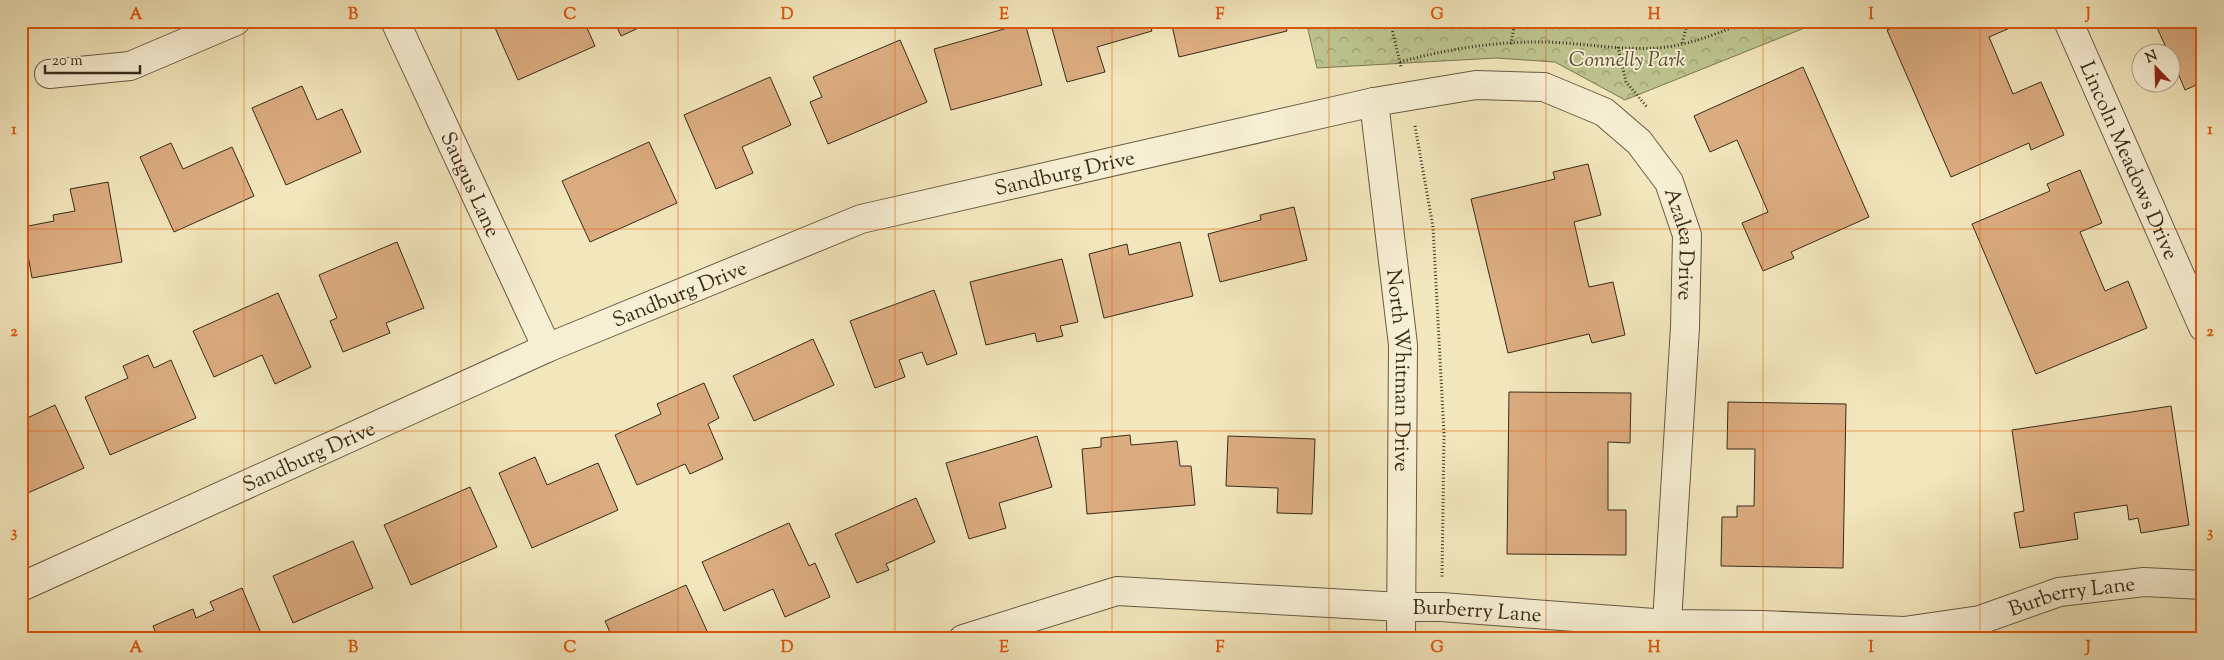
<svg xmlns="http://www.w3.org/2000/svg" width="2224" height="660" viewBox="0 0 2224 660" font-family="'Sorts Mill Goudy',serif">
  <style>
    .park { fill: url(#park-crowns); stroke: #7a7854 }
    .building { fill: #dbac80; stroke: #382b19 }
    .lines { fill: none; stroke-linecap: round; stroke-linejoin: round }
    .minor-casing { stroke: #665a42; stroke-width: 30 }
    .path { stroke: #382b19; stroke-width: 3; stroke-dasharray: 1 2.5; stroke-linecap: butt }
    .minor { stroke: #f7efd3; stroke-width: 28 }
    .grid { fill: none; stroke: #df570d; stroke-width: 1; stroke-opacity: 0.55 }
    .labels { text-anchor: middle; stroke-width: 4; stroke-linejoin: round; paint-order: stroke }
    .park-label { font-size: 21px; font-style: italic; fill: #595136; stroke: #f7efd3 }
    .street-label { font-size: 21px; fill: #382b19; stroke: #f7efd3 }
    .neatline { fill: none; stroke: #df570d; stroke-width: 2 }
    .grid-label { font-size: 16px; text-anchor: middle; font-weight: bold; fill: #df570d }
  </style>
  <defs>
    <pattern id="park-crowns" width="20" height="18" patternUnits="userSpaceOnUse" patternTransform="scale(1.25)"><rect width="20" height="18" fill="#bdc48f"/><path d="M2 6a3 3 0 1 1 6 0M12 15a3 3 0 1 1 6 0" fill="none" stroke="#9b9f74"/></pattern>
  </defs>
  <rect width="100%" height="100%" fill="#f2e6bc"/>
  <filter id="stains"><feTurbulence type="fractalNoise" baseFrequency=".004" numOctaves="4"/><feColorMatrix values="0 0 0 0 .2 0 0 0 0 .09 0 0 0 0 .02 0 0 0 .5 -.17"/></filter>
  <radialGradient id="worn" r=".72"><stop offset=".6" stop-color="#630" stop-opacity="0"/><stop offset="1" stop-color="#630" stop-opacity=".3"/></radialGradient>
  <!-- park -->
  <path class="park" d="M1306 21H1822L1625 100 1555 62 1496 58 1317 68Z"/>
  <!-- building -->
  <path class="building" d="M492 21H584L595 46 518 80Z
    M614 21H654L621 36Z
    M1050 21H1149L1152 31 1097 47 1105 72 1067 82Z
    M1171 21H1284L1287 31 1179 57Z
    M1906 21H2015L2017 25 1989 37 2013 94 2041 82 2064 135 2031 150 2029 143 1951 177 1887 30Z
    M2154 21H2203V82L2185 90 2172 59V52H2168Z
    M1025 23 1042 85 951 110 934 49Z
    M900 40 927 102 828 144 810 102 822 97 813 77Z
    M1803 67 1869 217 1791 252 1794 258 1763 271 1742 223 1768 212 1737 140 1710 152 1694 116Z
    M770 77 791 125 742 147 753 173 716 189 684 115Z
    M302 86 317 120 342 109 361 152 286 185 252 108Z
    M649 142 677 203 590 242 562 181Z
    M171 143 183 169 232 147 254 196 174 232 140 157Z
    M1588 164 1601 215 1574 222 1589 287 1613 282 1625 335 1592 343 1589 334 1508 353 1471 199 1555 179 1553 172Z
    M2080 170 2102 223 2080 232 2105 291 2128 281 2147 328 2036 374 1972 224 2050 191 2047 184Z
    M108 182 122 262 32 278 23 227 54 221 53 215 75 211 70 189Z
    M1294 207 1307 260 1220 282 1208 234 1261 220 1260 215Z
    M397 242 424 308 386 323 390 333 343 352 330 321 337 318 319 275Z
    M1180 242 1193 296 1104 318 1089 254 1127 244 1129 255Z
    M1062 259 1078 322 1060 326 1063 336 1037 342 1035 333 986 345 970 282Z
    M934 290 957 354 927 365 922 352 899 360 905 377 875 388 850 321Z
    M278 293 311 367 275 384 262 355 214 377 193 331Z
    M813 339 834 385 754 421 733 376Z
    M148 355 154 368 171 360 196 418 110 455 85 397 128 378 123 366Z
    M704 383 719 418 708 424 723 459 690 474 685 464 637 485 615 435 661 414 657 404Z
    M1509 392 1631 393 1630 443 1608 442V510H1626V555L1507 554Z
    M1728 402 1846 404 1843 568 1721 566 1722 517H1737V506H1754L1755 449H1727Z
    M55 405 84 468 21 496V421Z
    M2171 406 2189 525 2141 533 2138 518 2129 520 2127 505 2074 513 2078 539 2020 548 2014 513 2024 511 2012 430Z
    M1130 435 1131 445 1177 441 1180 466H1191L1195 505 1087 514 1082 449 1101 447V438Z
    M1037 436 1052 487 999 503 1006 528 969 539 946 463Z
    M1228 436 1315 439 1312 514 1277 513 1278 488 1226 486Z
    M535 457 547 485 598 463 618 510 532 548 499 473Z
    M470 487 497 547 411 585 384 525Z
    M916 498 935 542 886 564 889 570 857 583 835 534Z
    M789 523 809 566 815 563 830 597 785 617 773 589 724 611 702 562Z
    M353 541 373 588 293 623 273 576Z
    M686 585 707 631 690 639H613L605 621Z
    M242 588 263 638 158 639 153 626 193 609 196 618 214 610 210 602Z"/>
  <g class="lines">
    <defs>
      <g id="minor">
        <path id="s1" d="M395 21 547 348"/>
        <path id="s2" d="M2068 21 2203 327"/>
        <path d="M49 74 130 66 236 21"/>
        <path id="s3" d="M1374 102 1403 345 1401 639"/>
        <path id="s4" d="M21 587 547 348 861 219 1374 102 1476 85 1544 87 1604 112 1639 142 1669 182 1687 235 1685 327 1666 639"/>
        <path id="s5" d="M963 639 1117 591 1401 607H1441L1667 624 1763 625 1904 631 1980 620 2059 592 2144 582 2203 585"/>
      </g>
    </defs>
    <!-- minor casing -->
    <use href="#minor" class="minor-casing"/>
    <!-- path -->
    <path class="path" d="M1390 21 1401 67
      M1682 43 1688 21
      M1511 44 1515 21
      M1618 47 1626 82 1647 107
      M1400 62C1447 49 1497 41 1546 42 1586 43 1627 52 1667 47 1695 43 1722 32 1747 21
      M1415 126 1433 227 1444 434 1442 578"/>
    <!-- minor -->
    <use href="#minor" class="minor"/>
  </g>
  <!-- grid -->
  <path class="grid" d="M244 21V639M461 21V639M678 21V639M895 21V639M1112 21V639M1329 21V639M1546 21V639M1763 21V639M1980 21V639M21 229H2203M21 431H2203"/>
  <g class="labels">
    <!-- park labels -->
    <g class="park-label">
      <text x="1627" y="66">Connelly Park</text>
    </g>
    <!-- street labels -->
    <g class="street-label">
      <text dy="7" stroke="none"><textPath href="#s2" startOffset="152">Lincoln Meadows Drive</textPath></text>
      <text dy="7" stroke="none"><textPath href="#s4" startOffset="1126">Sandburg Drive</textPath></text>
      <text dy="7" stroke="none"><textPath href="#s1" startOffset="180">Saugus Lane</textPath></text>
      <text dy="7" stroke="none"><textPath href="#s4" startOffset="1840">Azalea Drive</textPath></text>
      <text dy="7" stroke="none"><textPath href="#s4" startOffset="721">Sandburg Drive</textPath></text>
      <text dy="7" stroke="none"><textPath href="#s3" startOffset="270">North Whitman Drive</textPath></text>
      <text dy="7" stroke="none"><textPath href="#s4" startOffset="316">Sandburg Drive</textPath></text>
      <text dy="7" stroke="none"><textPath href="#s5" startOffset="1122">Burberry Lane</textPath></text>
      <text dy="7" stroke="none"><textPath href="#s5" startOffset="522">Burberry Lane</textPath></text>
    </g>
  </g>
  <!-- margin -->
  <rect width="2224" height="660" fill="none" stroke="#f2e6bc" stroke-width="55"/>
  <!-- north arrow -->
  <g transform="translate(2156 68) rotate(337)"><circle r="24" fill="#f7efd3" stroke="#aba189"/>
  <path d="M0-4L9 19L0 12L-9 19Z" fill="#8f2418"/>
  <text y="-8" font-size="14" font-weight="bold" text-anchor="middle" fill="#382b19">N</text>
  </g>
  <!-- scale -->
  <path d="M45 65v8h95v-8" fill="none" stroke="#382b19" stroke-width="2.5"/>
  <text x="52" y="65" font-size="15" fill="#382b19" stroke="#f7efd3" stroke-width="4" paint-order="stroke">20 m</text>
  <rect x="28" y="28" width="2168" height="604" class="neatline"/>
  <g class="grid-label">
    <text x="136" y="19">A</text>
    <text x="353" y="19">B</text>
    <text x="570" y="19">C</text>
    <text x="787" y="19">D</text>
    <text x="1004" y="19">E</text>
    <text x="1220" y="19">F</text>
    <text x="1437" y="19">G</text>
    <text x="1654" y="19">H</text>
    <text x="1871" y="19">I</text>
    <text x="2088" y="19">J</text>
    <text x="14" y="134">1</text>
    <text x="2210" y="134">1</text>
    <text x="14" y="336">2</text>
    <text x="2210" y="336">2</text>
    <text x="14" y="537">3</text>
    <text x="2210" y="537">3</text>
    <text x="136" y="652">A</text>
    <text x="353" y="652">B</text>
    <text x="570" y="652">C</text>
    <text x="787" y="652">D</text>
    <text x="1004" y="652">E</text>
    <text x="1220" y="652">F</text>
    <text x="1437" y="652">G</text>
    <text x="1654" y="652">H</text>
    <text x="1871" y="652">I</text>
    <text x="2088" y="652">J</text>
  </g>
  <rect width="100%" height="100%" filter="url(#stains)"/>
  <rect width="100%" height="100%" fill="url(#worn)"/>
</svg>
